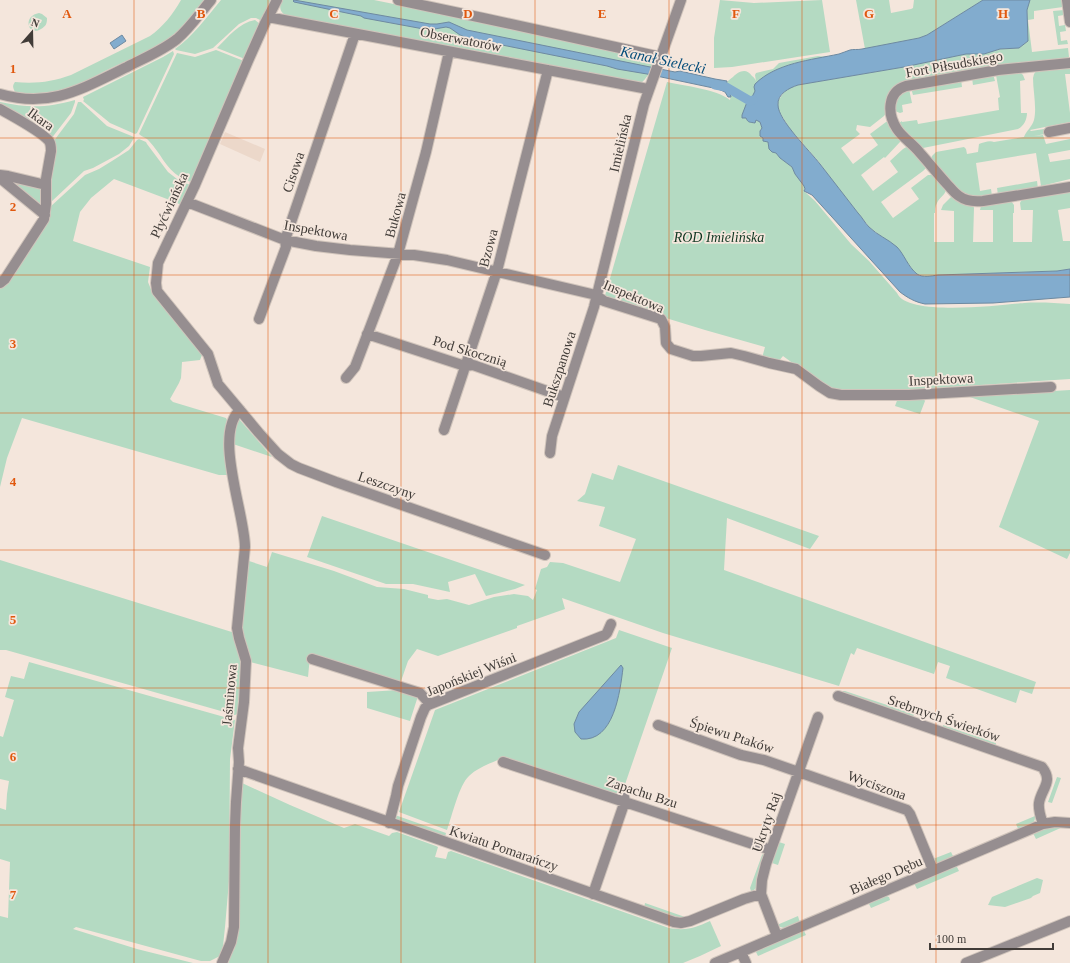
<svg xmlns="http://www.w3.org/2000/svg" width="1070" height="963" viewBox="0 0 1070 963" font-family="Georgia,serif">
  <style>
    .education { fill: #ecd8ca }
    .green { fill: #b4dac2 }
    .water { fill: #82acce; stroke: #6e8aa1 }
    .lines { fill: none; stroke-linecap: round; stroke-linejoin: round }
    .canal { stroke: #82acce; stroke-width: 9 }
    .minor-casing { stroke: #d0c4bb; stroke-width: 12 }
    .minor { stroke: #968e90; stroke-width: 10 }
    .grid { fill: none; stroke: #e0580e; stroke-width: 1; stroke-opacity: 0.55 }
    .labels { text-anchor: middle; stroke-width: 3.5; stroke-linejoin: round; paint-order: stroke }
    .street-label { font-size: 14px; fill: #413c38; stroke: #f4e6dc }
    .park-label { font-size: 14px; font-style: italic; fill: #103722; stroke: #f4e6dc }
    .water-label { font-size: 15px; font-style: italic; fill: #074e7b; stroke: #f4e6dc }
    .grid-label { font-size: 13px; text-anchor: middle; font-weight: bold; fill: #e0580e; stroke: #f4e6dc; stroke-width: 3.5; stroke-linejoin: round; paint-order: stroke }
  </style>
  <rect width="100%" height="100%" fill="#f4e6dc"/>
  <!-- education -->
  <path class="education" d="M225 132 265 149 260 162 220 144Z"/>
  <!-- green -->
  <path class="green" d="M181 0H204C196 10 188 22 178 31 159 48 134 57 111 68 95 76 78 86 61 90 46 94 30 94 15 92 13 88 12 86 15 82 35 84 52 82 71 75L150 36C163 27 173 14 181 0Z
    M221 0H273L262 21 256 18H251L239 24 213 48 195 54 176 50 175 49C193 36 206 18 221 0Z
    M282 0H374L453 16 652 59C653 61 655 62 654 65 652 70 645 80 641 83L293 18C283 15 277 11 282 0Z
    M720 0 754 3 822 0 830 52 732 67 714 68V38Z
    M856 0H889L891 13 911 9 913 8 914 0H983L927 35 919 38 865 49Z
    M1030 0H1062L1063 7 1034 11V19L1028 20 1032 52 1068 48 1069 57 1068 58 907 83 884 116 870 127 857 125 856 130 860 134 841 148 853 164 878 145 870 134 886 122H889L901 141 900 142 885 158 884 157 861 175 873 191 898 172 890 161 903 149 908 146 926 166V168L923 171 881 202 893 218 919 199 911 188 928 175H933L946 190C945 195 939 198 937 203 935 206 935 210 935 213H934V242H954V211L941 210 943 205 951 197H953L973 205 974 208 973 242H993V210H980L981 206 1011 201 1014 205V213H1013V242H1032L1033 210H1021L1020 203 1022 199 1070 192V208L1058 210 1063 241H1070V269L1057 271 938 275 927 277 916 274 905 260 897 248 870 228 836 185 819 162 790 129 779 111 778 106V101L784 92 789 88 798 85 904 67 966 54H984L1000 49 1019 48 1028 41 1027 9Z
    M1064 10V15L1058 16 1059 26 1065 25 1066 31 1060 32 1061 41 1067 40 1068 44 1058 45 1053 11Z
    M39 13 42 14 47 18C47 24 46 26 41 29 28 37 22 16 39 13Z
    M255 20 260 24 245 59 217 48C228 37 239 23 255 20Z
    M216 50 244 61 191 182C187 181 183 179 180 177 166 169 160 152 149 141 147 138 142 137 139 134L177 53 195 57Z
    M173 51 174 54 137 133 135 134 110 123 83 101 84 100 83 97 163 57Z
    M818 56 827 57C809 60 789 63 772 72 767 75 762 79 757 82 756 86 755 96 751 99 750 99 744 99 743 99L747 102 745 118 755 122 756 120 760 122 762 128 760 130 761 137 763 138 765 142 767 141 768 142 769 148 776 153 780 158 792 167 795 174 804 186V191L815 201 851 244 869 261 897 293C907 317 1001 305 1024 303 1039 302 1055 303 1070 304V379L906 390 904 392 844 394 830 389 817 381 783 356 778 362 762 358 765 347 705 330 604 299 667 82C685 86 716 89 730 100L731 95 729 90 726 88C726 81 728 81 733 77 738 72 746 67 752 76 754 77 755 79 756 81L755 75 756 73 773 69 779 63Z
    M1068 67 1070 68V74H1065L1070 113V122L1030 130 1031 131 1044 129 1045 134 1034 136 1043 135 1046 144 1070 139V150L1048 154 1050 162 1070 159V179L1041 186 1036 153 976 163 980 191 991 189 992 196 976 199 961 193 931 159 932 156 936 152 964 147 966 149 967 154 978 152 979 144C984 142 990 140 994 142L1024 137C1026 131 1032 127 1034 120 1037 108 1033 91 1033 78L1034 74 1037 70Z
    M1020 72 1023 75 1025 80 1020 81 1021 113H1027C1027 119 1024 126 1018 129L923 148H921L904 133 899 123 902 121V122L917 120 918 124 999 110 998 98 1000 97 996 75Z
    M993 74 995 81 973 85 972 78Z
    M961 79 962 87 913 95 911 88Z
    M909 89 912 103 902 105 903 112 900 113 895 111C893 95 896 96 909 89Z
    M75 100V102L71 113 51 139 46 134 0 104V102C28 108 47 108 75 100Z
    M78 102H81L107 126 134 137V138L129 146 119 154 93 168 84 171 50 203V180L53 142 74 114Z
    M139 139 146 142 147 144 168 172 177 179 190 185 181 205 175 202 114 179 91 198 80 212 73 241 150 267 148 282 152 292 202 355 200 360 182 362 181 378 179 383 170 399 173 402 226 418 227 420C222 439 225 457 229 475H219L22 418 7 458 0 487V287L6 285 50 218V207L85 175 99 169 112 161 129 150 137 140Z
    M15 181 39 187C43 191 43 201 41 206L13 183Z
    M1037 181 1038 189 998 195 997 188Z
    M1070 390V553L1067 559 999 527 1039 421 967 396Z
    M898 398 914 400 917 398H923L925 401 920 414 895 406Z
    M239 419 272 457 233 444 237 422Z
    M618 465 819 536 810 549 727 518 724 570 1036 682 1032 694 1020 690 1016 703 946 678 950 666 938 662 934 674 857 648 854 655 851 653 839 686 663 633 562 598 565 609 517 626V628L438 656 417 649 408 661 400 684 310 656 308 677 250 662 242 633 246 560 267 567 272 552 334 571 377 587 404 589 428 595V598L438 600 447 599 469 605 494 597 514 594 528 596 533 600 537 590 535 589 541 569 547 567 550 562 563 563 620 582 636 539 599 526 605 507 577 501 585 494 592 473 613 480Z
    M322 516 525 585 515 589 486 596 475 574 448 582 450 592 413 584H386L307 557Z
    M0 560 235 633 242 658 239 713 235 715 6 650H0Z
    M619 630 672 648 621 796 502 758C492 763 478 767 469 776 459 785 452 816 447 830L399 812 435 710 616 638Z
    M29 662 235 720 230 759 229 881 225 927 223 946 220 956 210 961H201L76 927 73 929 137 949 193 963H0V916L8 918 10 862 0 859V808L6 810 7 794 9 781 0 779V736L3 737 14 700 5 697 11 676 24 679Z
    M398 690 418 696 410 721 367 708V692Z
    M843 691H845L914 714 913 718 842 693Z
    M943 725 996 743 995 747 942 728Z
    M1057 777 1061 778 1052 803 1048 802Z
    M242 783 290 805 344 828 355 824 389 836 392 833 397 832 436 846 438 847 435 857 446 859 448 852 451 851 669 928C686 931 695 928 710 921L721 946 700 956 683 963H226L232 950H234L237 928Z
    M395 815 446 833 445 837 398 821 395 817Z
    M1035 816C1036 825 1026 827 1019 831L1016 824Z
    M1055 826H1065L1036 839 1033 833Z
    M779 842 785 844 778 865 772 863Z
    M951 852 954 858 938 864 936 863 933 859Z
    M764 853V856L758 874 756 888 754 890 751 891 750 888 762 855Z
    M956 865 959 871 917 889 914 883Z
    M1037 878 1043 880 1040 893 1033 896 1031 898 1005 907 988 905 992 897Z
    M884 895 889 897 890 900 871 908 868 902Z
    M645 903 685 917H676L644 908Z
    M798 916 800 923C792 926 785 931 777 925Z
    M803 929 806 935 758 956 755 950Z"/>
  <!-- water -->
  <path class="water" d="M294 0 430 24H437L449 22 467 30 675 72 680 71 715 79 727 81 726 88 729 90 731 97H728L725 92 718 89 647 74 617 69 607 66 467 38 460 35 450 28 446 27 429 30 364 18 361 16 294 2 293 1Z
    M983 0H1030L1027 10 1028 41 1019 48 1000 49 984 54H966L904 67 798 85C789 88 777 94 778 105 778 120 810 151 820 164 833 180 845 197 858 213 862 217 865 223 869 227 877 235 888 239 897 247 904 254 908 267 917 274 923 278 931 276 938 275L1057 271 1070 269V297L993 303 925 304C915 302 908 298 900 292L812 195 804 191 805 189 804 186 795 174 792 167 780 158 776 153 772 152 769 149 768 142 763 141V138L760 136V131L762 128 760 122 756 120 755 123C750 122 748 123 746 118H742V115L747 102 743 98 744 97 747 99H751L755 91 754 87 755 84C776 63 811 60 839 54 843 53 846 51 850 50 853 49 858 50 862 49L919 38 927 35Z
    M122 35 126 41 114 49 110 43Z
    M621 665 623 668C620 692 614 742 581 739L575 732 574 724 579 712Z"/>
  <g class="lines">
    <!-- canal -->
    <path class="canal" d="M715 85 726 87 750 101 753 100"/>
    <defs>
      <path id="minor" d="M277 0 265 23 248 61 195 185 166 246 158 263 156 283 157 291 208 354 218 384 259 433 278 454 291 464 299 468 336 482 545 555
        M398 0 483 18 661 57
        M1067 0 1070 22
        M268 17 648 89
        M1070 63 998 70 906 86C887 92 887 114 897 129 903 138 913 144 920 153 929 163 937 173 946 183 950 187 954 193 959 196 966 201 974 202 983 201L1070 187
        M0 94C51 109 83 88 127 67 144 58 162 51 177 39 190 28 200 13 211 0
        M0 109C12 116 41 131 49 141 51 144 51 147 51 151L46 179V204L44 219 5 279 0 283
        M1049 132 1070 128
        M0 175 8 176 46 185
        M0 178 45 215
        M187 202 285 240 316 246 350 250 414 255 447 260 596 295 604 301 661 319 665 327 666 343 671 349 693 356H701L731 353 744 356 769 363 796 369 819 386 830 393 841 395H909L1051 387
        M259 319 286 247 285 240 355 34
        M367 334 465 366 473 365 564 397
        M346 378 355 367 398 254 426 152 449 52
        M444 430 497 271 548 70
        M550 453 552 436 594 307 644 104 681 0
        M312 659 420 693 430 704
        M838 696 1042 767C1054 782 1041 789 1039 803 1038 810 1041 818 1043 824
        M658 725 741 755 764 760 810 776 907 810 910 814 933 870
        M503 762 771 850
        M238 769 674 922 681 923 690 921 744 899 761 894
        M389 823 396 796 398 786 421 717 425 708 428 705 605 635 607 633 611 624
        M593 894 625 801 624 797
        M777 936 761 894 762 880 766 864 818 717
        M741 952 746 963
        M222 963 231 942 234 927 235 826 236 802 239 762 238 748 244 702 246 661 239 638 237 628 245 547C245 514 213 434 240 410
        M715 963 1043 824 1055 822 1070 823
        M966 963 1070 921"/>
    </defs>
    <!-- minor casing -->
    <use href="#minor" class="minor-casing"/>
    <!-- minor -->
    <use href="#minor" class="minor"/>
  </g>
  <!-- grid -->
  <path class="grid" d="M134 0V963M268 0V963M401 0V963M535 0V963M669 0V963M802 0V963M936 0V963M0 138H1070M0 275H1070M0 413H1070M0 550H1070M0 688H1070M0 825H1070"/>
  <g class="labels">
    <!-- street labels -->
    <g class="street-label">
      <text transform="translate(461 39) rotate(11)" y="5">Obserwatorów</text>
      <text transform="translate(954 64) rotate(-10)" y="5">Fort Piłsudskiego</text>
      <text transform="translate(41 119) rotate(36)" y="5">Ikara</text>
      <text transform="translate(620 143) rotate(-77)" y="5">Imielińska</text>
      <text transform="translate(293 172) rotate(-71)" y="5">Cisowa</text>
      <text transform="translate(169 205) rotate(-65)" y="5">Płyćwiańska</text>
      <text transform="translate(395 215) rotate(-75)" y="5">Bukowa</text>
      <text transform="translate(316 230) rotate(10)" y="5">Inspektowa</text>
      <text transform="translate(488 248) rotate(-75)" y="5">Bzowa</text>
      <text transform="translate(634 296) rotate(23)" y="5">Inspektowa</text>
      <text transform="translate(470 351) rotate(17)" y="5">Pod Skocznią</text>
      <text transform="translate(559 369) rotate(-72)" y="5">Bukszpanowa</text>
      <text transform="translate(941 379) rotate(-3)" y="5">Inspektowa</text>
      <text transform="translate(387 485) rotate(19)" y="5">Leszczyny</text>
      <text transform="translate(471 674) rotate(-22)" y="5">Japońskiej Wiśni</text>
      <text transform="translate(229 695) rotate(-85)" y="5">Jaśminowa</text>
      <text transform="translate(944 718) rotate(19)" y="5">Srebrnych Świerków</text>
      <text transform="translate(732 735) rotate(18)" y="5">Śpiewu Ptaków</text>
      <text transform="translate(877 785) rotate(20)" y="5">Wyciszona</text>
      <text transform="translate(642 792) rotate(18)" y="5">Zapachu Bzu</text>
      <text transform="translate(766 822) rotate(-71)" y="5">Ukryty Raj</text>
      <text transform="translate(504 848) rotate(19)" y="5">Kwiatu Pomarańczy</text>
      <text transform="translate(886 875) rotate(-23)" y="5">Białego Dębu</text>
    </g>
    <!-- park labels -->
    <g class="park-label">
      <text x="719" y="242">ROD Imielińska</text>
    </g>
    <!-- water labels -->
    <g class="water-label">
      <text transform="translate(663 60) rotate(12)" y="5">Kanał Sielecki</text>
    </g>
  </g>
  <g class="grid-label">
    <text x="67" y="18">A</text>
    <text x="201" y="18">B</text>
    <text x="334" y="18">C</text>
    <text x="468" y="18">D</text>
    <text x="602" y="18">E</text>
    <text x="736" y="18">F</text>
    <text x="869" y="18">G</text>
    <text x="1003" y="18">H</text>
    <text x="13" y="73">1</text>
    <text x="13" y="211">2</text>
    <text x="13" y="348">3</text>
    <text x="13" y="486">4</text>
    <text x="13" y="624">5</text>
    <text x="13" y="761">6</text>
    <text x="13" y="899">7</text>
  </g>
  <!-- north arrow -->
  <g transform="translate(32 32) rotate(20)" stroke="#f4e6dc" stroke-width="3" paint-order="stroke">
  <path d="M0-3L7 15L0 10L-7 15Z" fill="#413c38"/>
  <text y="-6" font-size="11" font-weight="bold" text-anchor="middle" fill="#413c38">N</text>
  </g>
  <!-- scale -->
  <path d="M930 943v6h123v-6" fill="none" stroke="#413c38" stroke-width="2"/>
  <text x="936" y="943" font-size="12" fill="#413c38" stroke="#f4e6dc" stroke-width="3" paint-order="stroke">100 m</text>
</svg>
